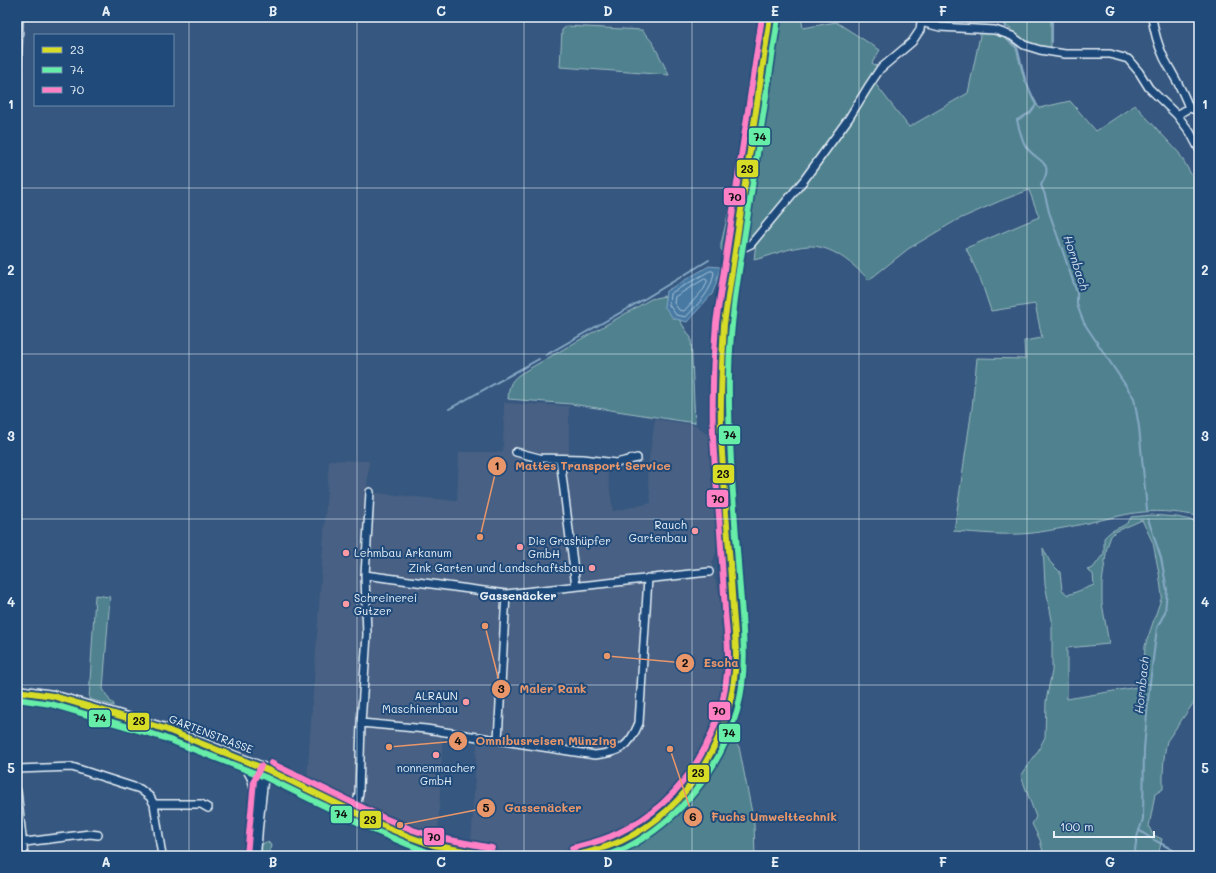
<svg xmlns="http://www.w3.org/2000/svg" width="1216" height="873" viewBox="0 0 1216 873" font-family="Mali,sans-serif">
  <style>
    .built { fill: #466083 }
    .green { fill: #50828e; stroke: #9cbac3; fill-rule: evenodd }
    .water { fill: #4679a3; stroke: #87a9c5 }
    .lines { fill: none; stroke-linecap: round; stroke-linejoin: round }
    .shore { stroke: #a7c1d6; stroke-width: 1 }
    .stream { stroke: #87a9c5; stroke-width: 2 }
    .street-casing { stroke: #e8f1f8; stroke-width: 10 }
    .secondary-casing { stroke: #e8f1f8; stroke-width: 13 }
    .street { stroke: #1f4a7a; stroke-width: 7 }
    .secondary { stroke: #1f4a7a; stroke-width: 10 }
    .bus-1-casing { stroke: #1f4a7a; stroke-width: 9 }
    .bus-2-casing { stroke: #1f4a7a; stroke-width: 9 }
    .bus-3-casing { stroke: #1f4a7a; stroke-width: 9 }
    .bus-1 { stroke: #d7dd26; stroke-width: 6 }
    .bus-2 { stroke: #66eda8; stroke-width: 6 }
    .bus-3 { stroke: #ff80c5; stroke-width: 6 }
    .grid { fill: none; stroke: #e8f1f8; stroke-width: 1; stroke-opacity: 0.55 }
    .poi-dot { fill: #ff9aa2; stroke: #1f4a7a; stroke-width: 1.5 }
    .labels { text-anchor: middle; stroke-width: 4; stroke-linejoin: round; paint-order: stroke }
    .poi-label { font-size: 11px; fill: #e8f1f8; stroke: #1f4a7a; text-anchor: end }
    .street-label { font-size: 11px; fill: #e8f1f8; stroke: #1f4a7a }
    .water-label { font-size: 12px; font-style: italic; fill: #d0dfeb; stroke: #1f4a7a }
    .neighbourhood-label { font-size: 12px; font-weight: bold; fill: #e8f1f8; stroke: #1f4a7a }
    .leader { fill: none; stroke: #e8966a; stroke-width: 1.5 }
    .callout-dot { fill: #e8966a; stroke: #1f4a7a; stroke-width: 1.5 }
    .mark-label { font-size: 12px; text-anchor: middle; font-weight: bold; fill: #111 }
    .callout-label { font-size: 12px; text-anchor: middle; font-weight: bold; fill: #e8966a; stroke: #1f4a7a; stroke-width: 4; stroke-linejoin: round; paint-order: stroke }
    .line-badge { stroke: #1f4a7a; stroke-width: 1.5 }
    .pale-badge-label { font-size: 11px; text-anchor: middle; font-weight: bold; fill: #111 }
    .neatline { fill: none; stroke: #e8f1f8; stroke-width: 1.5 }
    .grid-label { font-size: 13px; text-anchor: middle; font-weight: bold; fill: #e8f1f8 }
  </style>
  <rect width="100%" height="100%" fill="#36577f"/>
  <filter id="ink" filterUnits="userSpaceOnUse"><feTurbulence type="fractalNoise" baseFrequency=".025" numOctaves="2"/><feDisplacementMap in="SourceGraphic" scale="8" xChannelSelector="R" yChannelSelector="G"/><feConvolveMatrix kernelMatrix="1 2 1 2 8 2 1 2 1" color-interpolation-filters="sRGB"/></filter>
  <g filter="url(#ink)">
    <!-- built -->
    <path class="built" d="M504 403 569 406V465L607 469 613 511 651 503 647 472 655 419 696 425 712 439 719 545 712 563 713 575 718 587 726 622 727 649 726 679 718 722 703 755 691 774 672 796 657 809 643 820 624 831 581 848 561 852 537 853H514L487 849 471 844 477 740 443 734 438 834 378 815 307 780 329 460 369 461 367 492 457 501 459 452H503Z"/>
    <!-- green -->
    <path class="green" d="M761 17H767L731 244 728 251 725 252H723L721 249V244L730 206 731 194H734L752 84Z
      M773 17H801L803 28 836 22 880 50 872 63 878 67C861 94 844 120 826 146 802 179 775 210 749 241L746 244 743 243 740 241Z
      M1002 17H1051V49L1029 44 1009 33 1011 29 1003 25Z
      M567 26 642 30 653 43 669 75 560 67 562 30Z
      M981 31 1002 35 1003 37 1016 48 1024 79 1039 108 1070 101 1096 131 1135 105 1179 153 1199 188V516C1181 513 1162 510 1144 512 1128 513 1112 518 1096 521 1076 526 1054 530 1033 533 1007 536 980 533 954 531L972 408 977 358 1025 359 1024 341 1042 338 1035 304 991 311 981 281 966 248 1039 217 1029 190 1000 201 957 220 908 249 869 280C853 264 832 245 808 246 790 247 771 256 754 260L756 242 874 82 909 127 968 93Z
      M664 296 691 338 695 423 571 404 508 399C509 387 509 382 520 374L651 299Z
      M1151 515 1177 517 1199 522V695L1167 741C1163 757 1163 773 1163 789L1155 794 1149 827 1153 835 1162 839 1158 856H1044L1040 840 1032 824 1036 817 1021 776 1038 751 1045 737 1046 701 1052 671V620L1045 584 1043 548 1050 562 1060 572 1062 590 1068 595 1094 585 1093 574 1087 570 1093 568 1104 553V538C1107 535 1109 533 1112 531 1119 527 1129 525 1131 517ZM1142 520 1153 543 1159 573 1162 596 1145 646 1143 686 1067 699V648L1109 644 1102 603V583L1107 547 1111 536 1115 532Z
      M95 595 110 597 103 689 110 701 114 704V706L89 699Z
      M727 735 733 737 739 747 754 823 755 856H600L636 841 668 822 706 781Z
      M266 842H268L271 845 269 856H258V847Z"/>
    <!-- water -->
    <path class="water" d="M709 266 720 267 716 284 712 294 687 322 673 318 664 306 666 291Z"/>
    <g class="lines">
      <!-- shore -->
      <path class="shore" d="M710 271H713L714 273C711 293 699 302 686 317L676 315 669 305 670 294Z
        M705 279 707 280V282L704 289 684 311 679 310 674 303 675 297Z"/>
      <!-- stream -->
      <path class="stream" d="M1052 17V42
        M1005 29 1007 22 1006 17
        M1005 37 1017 47 1025 79 1036 105 1030 113 1017 120C1019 128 1021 137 1025 145 1034 162 1057 159 1041 185L1045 195 1049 212 1061 246 1077 293V304L1080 313 1084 323 1134 398 1139 427 1147 510
        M546 355 646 298 709 260
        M449 409 539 359
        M1139 830C1152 841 1168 845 1181 856
        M1134 856 1137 837 1143 819 1144 749 1149 690 1157 628 1165 612 1167 590 1161 558 1148 519"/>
      <defs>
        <path id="street" d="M1152 17C1154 31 1158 45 1164 58 1173 75 1183 90 1189 108
          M921 22 940 27 995 30 1012 36 1024 45 1040 50 1065 54H1110L1128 59 1139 72 1149 88 1177 115 1190 132 1199 149
          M17 80 19 17
          M1177 115 1189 108 1199 111
          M734 252 751 244 804 180 849 118 868 87 880 69 912 42 920 30 921 22 919 17
          M516 452 539 458 583 459 616 463 637 458
          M560 459 576 586
          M365 575 506 594 709 572
          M361 723 426 729 595 755C621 752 629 747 639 723L648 578
          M498 740 506 594
          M17 769 72 767 140 789 150 797 154 804 162 856
          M17 791 24 856
          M154 804H201L208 808
          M355 813 359 793 361 723 367 635 365 575 370 492
          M17 843 90 834 98 835"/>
        <path id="secondary" d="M17 691 53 696 165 729 268 770 379 824 410 837 433 845 490 856
          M240 759C246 766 252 773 254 782 255 788 255 792 259 797
          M255 856 257 828 262 782 268 770
          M574 856C582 854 590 853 598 850 662 830 712 773 729 709 734 691 734 673 736 655L721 434V370L724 324 734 252 770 17"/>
      </defs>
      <!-- street casing -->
      <use href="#street" class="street-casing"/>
      <!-- secondary casing -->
      <use href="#secondary" class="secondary-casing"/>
      <!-- street -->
      <use href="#street" class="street"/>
      <!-- secondary -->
      <use href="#secondary" class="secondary"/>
      <defs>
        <path id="bus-1" d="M17 691 53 696 165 729 268 770 379 824 410 837 433 845 490 856
          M574 856C590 852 606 848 621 841 692 808 734 732 736 655 736 640 734 624 733 609 731 578 729 546 726 514 725 488 722 461 721 434 720 398 722 361 724 324L770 17"/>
        <path id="bus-2" d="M17 699 51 704 162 737 265 777 376 831 407 844 430 853 448 856
          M605 856C612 853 619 851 626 848 680 820 720 769 737 711 749 668 742 620 739 576 734 508 728 441 729 373 730 321 739 270 747 220 757 153 768 85 778 18"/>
        <path id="bus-3" d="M271 763 382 817 413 830 435 837 492 848
          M572 848C588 844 603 841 618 833 686 801 727 729 728 655 728 640 726 625 725 610 723 578 721 547 719 516 717 489 714 462 713 435 712 397 713 360 716 323L762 17
          M247 855 254 780 261 766"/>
      </defs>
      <!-- bus-1 casing -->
      <use href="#bus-1" class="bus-1-casing"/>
      <!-- bus-2 casing -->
      <use href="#bus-2" class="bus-2-casing"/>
      <!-- bus-3 casing -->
      <use href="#bus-3" class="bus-3-casing"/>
      <!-- bus-1 -->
      <use href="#bus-1" class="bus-1"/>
      <!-- bus-2 -->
      <use href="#bus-2" class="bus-2"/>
      <!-- bus-3 -->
      <use href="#bus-3" class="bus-3"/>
    </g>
  </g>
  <!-- grid -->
  <path class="grid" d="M189 17V856M357 17V856M524 17V856M692 17V856M859 17V856M1027 17V856M17 188H1199M17 354H1199M17 519H1199M17 685H1199"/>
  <!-- markers -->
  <g class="poi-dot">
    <circle cx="695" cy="531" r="4"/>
    <circle cx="520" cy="547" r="4"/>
    <circle cx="346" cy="553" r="4"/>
    <circle cx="592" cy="568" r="4"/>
    <circle cx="346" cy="604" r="4"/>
    <circle cx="466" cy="702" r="4"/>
    <circle cx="436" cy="755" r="4"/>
  </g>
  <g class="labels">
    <!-- poi labels -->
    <g class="poi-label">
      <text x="687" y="529">Rauch<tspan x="687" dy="13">Gartenbau</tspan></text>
      <text x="528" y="545" text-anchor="start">Die Grashüpfer<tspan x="528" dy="13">GmbH</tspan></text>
      <text x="354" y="557" text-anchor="start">Lehmbau Arkanum</text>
      <text x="584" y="572">Zink Garten und Landschaftsbau</text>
      <text x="354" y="602" text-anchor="start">Schreinerei<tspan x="354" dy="13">Gutzer</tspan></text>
      <text x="458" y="700">ALRAUN<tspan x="458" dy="13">Maschinenbau</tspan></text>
      <text x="436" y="772" text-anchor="middle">nonnenmacher<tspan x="436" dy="13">GmbH</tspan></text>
    </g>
    <!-- street labels -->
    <g class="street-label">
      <text transform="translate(211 734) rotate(21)" y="4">GARTENSTRASSE</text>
    </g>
    <!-- water labels -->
    <g class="water-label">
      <text transform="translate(1076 263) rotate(72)" y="4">Hornbach</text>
      <text transform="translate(1142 685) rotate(-84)" y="4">Hornbach</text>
    </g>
    <!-- neighbourhood labels -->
    <g class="neighbourhood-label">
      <text x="518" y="600">Gassenäcker</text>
    </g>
  </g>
  <!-- callouts -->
  <path class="leader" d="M480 537L497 466M607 656L685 663M485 626L501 689M389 747L458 741M400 825L486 808M670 749L693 817"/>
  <g class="callout-dot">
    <circle cx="480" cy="537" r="4"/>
    <circle cx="607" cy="656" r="4"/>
    <circle cx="485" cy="626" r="4"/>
    <circle cx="389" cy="747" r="4"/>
    <circle cx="400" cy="825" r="4"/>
    <circle cx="670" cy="749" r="4"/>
    <circle cx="497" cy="466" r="10"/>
    <circle cx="685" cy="663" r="10"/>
    <circle cx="501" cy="689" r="10"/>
    <circle cx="458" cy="741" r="10"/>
    <circle cx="486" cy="808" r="10"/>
    <circle cx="693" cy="817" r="10"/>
  </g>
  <g class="mark-label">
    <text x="497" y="470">1</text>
    <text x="685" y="667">2</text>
    <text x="501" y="693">3</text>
    <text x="458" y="745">4</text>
    <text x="486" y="812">5</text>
    <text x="693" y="821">6</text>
  </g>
  <g class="callout-label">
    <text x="593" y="470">Mattes Transport Service</text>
    <text x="721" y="667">Escha</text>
    <text x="553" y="693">Maler Rank</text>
    <text x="546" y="745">Omnibusreisen Münzing</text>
    <text x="543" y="812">Gassenäcker</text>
    <text x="774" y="821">Fuchs Umwelttechnik</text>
  </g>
  <g class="line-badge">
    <rect x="748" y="127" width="23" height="19" rx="4" fill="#66eda8"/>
    <rect x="736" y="159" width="23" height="19" rx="4" fill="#d7dd26"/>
    <rect x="723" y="187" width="23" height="19" rx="4" fill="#ff80c5"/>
    <rect x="718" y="425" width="23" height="20" rx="4" fill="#66eda8"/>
    <rect x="712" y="464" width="23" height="20" rx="4" fill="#d7dd26"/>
    <rect x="706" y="489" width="23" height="19" rx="4" fill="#ff80c5"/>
    <rect x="708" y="701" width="23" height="20" rx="4" fill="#ff80c5"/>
    <rect x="88" y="709" width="23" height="19" rx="4" fill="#66eda8"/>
    <rect x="127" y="712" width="23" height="19" rx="4" fill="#d7dd26"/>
    <rect x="718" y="723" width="23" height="20" rx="4" fill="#66eda8"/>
    <rect x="687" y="764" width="23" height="19" rx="4" fill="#d7dd26"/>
    <rect x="330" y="805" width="23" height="19" rx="4" fill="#66eda8"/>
    <rect x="359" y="810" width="23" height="19" rx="4" fill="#d7dd26"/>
    <rect x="423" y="827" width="22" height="19" rx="4" fill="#ff80c5"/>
  </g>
  <g class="pale-badge-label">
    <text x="760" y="141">74</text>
    <text x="747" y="173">23</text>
    <text x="735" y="201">70</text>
    <text x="730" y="439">74</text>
    <text x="723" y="478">23</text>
    <text x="718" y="503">70</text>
    <text x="719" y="715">70</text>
    <text x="100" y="722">74</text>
    <text x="139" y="725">23</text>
    <text x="729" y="737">74</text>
    <text x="698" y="777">23</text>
    <text x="341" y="818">74</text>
    <text x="370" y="824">23</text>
    <text x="434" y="841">70</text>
  </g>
  <!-- margin -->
  <rect width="1216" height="873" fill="none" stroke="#1f4a7a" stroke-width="44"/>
  <!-- legend -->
  <rect x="34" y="34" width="140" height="72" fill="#1f4a7a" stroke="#6f8dac"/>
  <rect x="42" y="47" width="20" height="6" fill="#d7dd26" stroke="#6f8dac"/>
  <text x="70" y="54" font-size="12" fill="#e8f1f8">23</text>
  <rect x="42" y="67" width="20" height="6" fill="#66eda8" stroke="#6f8dac"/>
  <text x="70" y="74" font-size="12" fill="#e8f1f8">74</text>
  <rect x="42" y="87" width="20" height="6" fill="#ff80c5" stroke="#6f8dac"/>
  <text x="70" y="94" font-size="12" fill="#e8f1f8">70</text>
  <!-- scale -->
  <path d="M1054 831v6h100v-6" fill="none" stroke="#e8f1f8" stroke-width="2"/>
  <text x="1060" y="831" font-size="12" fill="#e8f1f8" stroke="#1f4a7a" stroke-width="3" paint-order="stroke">100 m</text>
  <rect x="22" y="22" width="1172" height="829" class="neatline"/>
  <g class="grid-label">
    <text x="106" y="16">A</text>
    <text x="273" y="16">B</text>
    <text x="441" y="16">C</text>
    <text x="608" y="16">D</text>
    <text x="775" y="16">E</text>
    <text x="943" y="16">F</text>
    <text x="1110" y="16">G</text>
    <text x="11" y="109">1</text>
    <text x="1205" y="109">1</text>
    <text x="11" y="275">2</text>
    <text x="1205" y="275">2</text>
    <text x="11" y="441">3</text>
    <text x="1205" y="441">3</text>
    <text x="11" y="607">4</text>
    <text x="1205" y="607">4</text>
    <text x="11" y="773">5</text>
    <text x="1205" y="773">5</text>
    <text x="106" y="867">A</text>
    <text x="273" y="867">B</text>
    <text x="441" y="867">C</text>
    <text x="608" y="867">D</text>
    <text x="775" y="867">E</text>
    <text x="943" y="867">F</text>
    <text x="1110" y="867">G</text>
  </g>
</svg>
